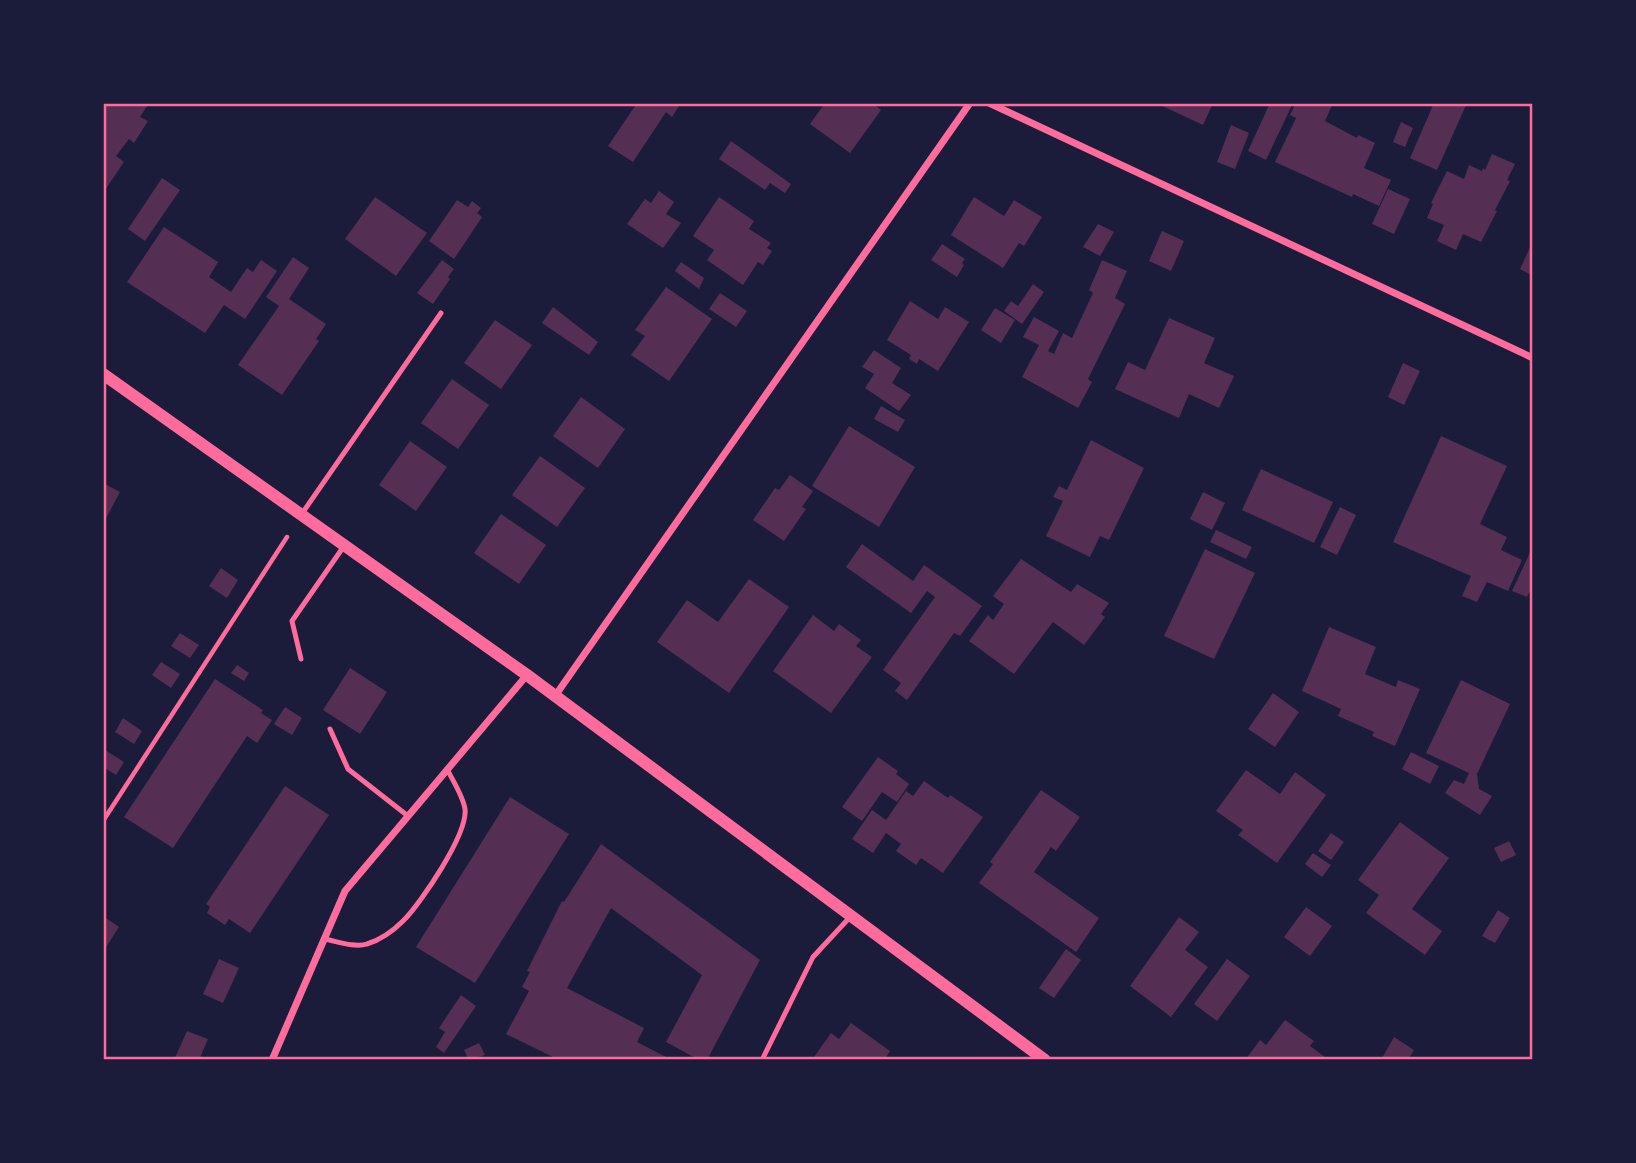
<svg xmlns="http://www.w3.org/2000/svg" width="1636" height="1163" viewBox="0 0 1636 1163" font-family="Karla,sans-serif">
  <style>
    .building { fill: #542f53 }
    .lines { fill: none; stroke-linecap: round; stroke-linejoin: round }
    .path { stroke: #ff6b9d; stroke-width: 4.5 }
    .service { stroke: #ff6b9d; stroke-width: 5 }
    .minor { stroke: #ff6b9d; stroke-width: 7 }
    .tertiary { stroke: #ff6b9d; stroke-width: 12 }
    .neatline { fill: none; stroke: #ff6b9d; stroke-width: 2.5 }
  </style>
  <rect width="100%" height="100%" fill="#1b1b3a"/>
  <!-- building -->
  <path class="building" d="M103 103H149L140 117 148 121 134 143 129 139 116 156 124 162 103 193Z
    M637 103H681L672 117 666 112 633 162 608 146Z
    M825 103H872L881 110 850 153 810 124Z
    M1156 103H1213L1203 125Z
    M1270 103H1293L1266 160 1248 151Z
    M1296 103H1333L1325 121 1357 138 1358 135 1375 143 1364 168 1391 180 1379 206 1353 194 1352 197 1275 162 1296 118 1290 115Z
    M1434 103H1467L1437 170 1410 158Z
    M1401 122 1413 128 1405 147 1393 142Z
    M1231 125 1249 133 1235 169 1217 162Z
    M731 141 791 184 785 193 770 183 765 190 719 159Z
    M1492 154 1515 164 1507 180 1510 181 1495 210 1497 211 1481 242 1463 234 1456 250 1437 241 1444 225 1427 218 1433 204 1431 203 1447 171 1464 179 1469 165 1482 171 1483 168 1485 170Z
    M162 178 180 190 145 241 128 229Z
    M1388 189 1410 199 1394 234 1372 224Z
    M659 191 674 202 666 214 681 223 663 248 627 224 645 199 651 203Z
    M375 197 427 233 396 276 345 239Z
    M719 197 754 221 749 229 771 243 767 248 772 251 763 265 758 262 743 285 707 260 714 250 693 236Z
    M974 197 1004 216 1014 200 1042 217 1024 246 1019 243 1003 268 951 235Z
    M457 200 468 207 472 201 481 208 477 213 482 217 454 259 429 241Z
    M1098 224 1114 232 1100 256 1083 247Z
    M164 227 218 262 209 277 231 292 247 268 253 272 261 260 277 271 245 319 224 305 205 333 127 282Z
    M1162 231 1184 241 1171 271 1149 261Z
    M1533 241V276L1520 269Z
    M942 244 965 259 962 263 964 265 957 277 931 260Z
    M293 257 309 268 289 299 326 324 316 339 319 341 282 395 238 365 279 306 266 297Z
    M442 260 454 269 448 277 450 279 433 304 417 293Z
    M1102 260 1127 271 1115 298 1125 304 1088 379 1092 382 1078 408 1022 377 1039 345 1023 337 1034 317 1059 331 1048 351 1054 354 1063 333 1072 338 1093 293 1089 290Z
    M681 262 704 278 699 289 675 271Z
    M1033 284 1044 292 1022 324 1004 311 1011 301 1018 306Z
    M666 287 712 319 669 381 631 355 645 336 635 330Z
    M720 293 747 311 736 327 709 309Z
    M910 301 938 319 945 307 969 322 938 371 919 359 917 364 909 359 911 355 887 340Z
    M553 307 598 342 589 355 542 323Z
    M995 308 1015 320 1001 343 981 330Z
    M1169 318 1215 338 1204 363 1234 376 1219 408 1189 394 1179 418 1115 389 1128 362 1145 370Z
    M495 320 532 345 501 389 464 363Z
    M874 350 901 368 892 383 911 395 899 411 865 388 874 374 862 367Z
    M1403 363 1420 371 1404 405 1388 397Z
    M452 379 489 405 458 449 421 423Z
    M581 397 625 429 598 468 553 436Z
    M881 406 905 420 898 432 874 419Z
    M849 426 915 467 879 527 812 486Z
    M1441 436 1507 466 1480 524 1507 537 1501 550 1522 560 1508 591 1487 582 1477 602 1462 596 1471 576 1393 542Z
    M1091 440 1144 468 1109 540 1100 536 1090 557 1046 536 1063 501 1053 497 1059 486 1067 490Z
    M410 441 447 467 416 511 379 485Z
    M540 456 585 488 557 527 512 495Z
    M1261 469 1333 502 1314 543 1242 510Z
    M790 475 813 491 802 507 806 509 784 541 753 520 775 488 779 490Z
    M103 483 120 492 103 524Z
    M1203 492 1225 503 1212 530 1190 519Z
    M1340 507 1356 515 1337 555 1320 547Z
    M501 514 546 545 519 584 474 553Z
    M1216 530 1252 547 1246 559 1210 542Z
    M862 544 913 581 924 565 982 606 960 636 954 633 907 700 895 691 901 683 883 670 935 597 927 591 911 613 846 567Z
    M1533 546V585L1527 597 1512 591Z
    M1205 549 1255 573 1214 659 1164 636Z
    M1021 559 1071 592 1077 584 1109 603 1101 614 1105 617 1084 645 1053 622 1014 674 969 641 988 615 993 620 1004 604 993 596Z
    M221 568 238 580 227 598 209 586Z
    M749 579 789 607 729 693 657 642 687 600 718 622Z
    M813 615 834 631 839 624 861 640 856 646 872 657 831 713 773 671Z
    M1329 627 1376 647 1365 674 1396 687 1398 680 1420 689 1395 746 1372 736 1374 732 1338 716 1341 709 1302 691Z
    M180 633 199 645 190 658 171 646Z
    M161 662 180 674 171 688 152 675Z
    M237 665 249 673 244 681 231 673Z
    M350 668 387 692 360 734 323 710Z
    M215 679 263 710 261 713 272 720 257 743 247 736 173 848 124 817Z
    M1461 680 1510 704 1477 774 1479 789 1492 796 1480 815 1445 793 1454 780 1464 784 1469 773 1426 753Z
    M1273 693 1299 712 1275 747 1248 729Z
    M285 707 302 718 292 735 274 724Z
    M123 718 142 731 134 744 115 732Z
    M105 750 124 762 116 775 103 767V753Z
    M1411 752 1439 766 1430 784 1402 769Z
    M878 757 898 771 896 774 909 784 897 802 882 792 862 821 842 807Z
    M1246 770 1280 794 1295 772 1326 795 1277 863 1238 835 1243 830 1216 811Z
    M924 781 948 798 950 795 983 817 943 873 921 858 916 865 896 851 901 844 886 833 873 853 852 839 872 810 886 820 906 791 913 796Z
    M285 786 329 815 250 933 229 919 225 925 207 913 210 907 206 904Z
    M1041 790 1080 817 1056 851 1051 847 1034 872 1099 918 1076 952 979 883 993 864 990 862Z
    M510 797 569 834 475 983 416 947Z
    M1400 822 1449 858 1412 909 1442 931 1425 955 1366 913 1379 895 1358 880Z
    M1331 833 1344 842 1331 860 1318 851Z
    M1509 841 1516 855 1501 862 1494 848Z
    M601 844 760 960 707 1060H699L666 1042 702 975 611 908 567 988 644 1028 637 1042 672 1060H554L555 1058 506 1034 529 991 522 987 530 972 527 971 562 901 564 902Z
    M1313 853 1331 865 1322 877 1305 864Z
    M1306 907 1332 926 1310 956 1284 937Z
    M1498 910 1510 918 1495 943 1482 936Z
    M103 916 119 927 103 952Z
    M1179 917 1199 932 1185 950 1208 967 1171 1017 1130 986Z
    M1066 949 1081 960 1054 998 1039 988Z
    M219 959 239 968 223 1003 203 994Z
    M1227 959 1250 976 1217 1021 1194 1004Z
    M461 995 476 1006 444 1053 436 1047 445 1032 439 1028Z
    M1285 1020 1314 1041 1310 1046 1329 1060H1245L1260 1040 1266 1045Z
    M851 1023 890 1051 884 1060H812L831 1033 839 1039Z
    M187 1031 208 1039 199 1060H174Z
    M1394 1037 1414 1050 1408 1060H1381Z
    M479 1043 485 1055 469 1060 464 1050Z"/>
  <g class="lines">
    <!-- path -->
    <path class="path" d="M103 821 287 537"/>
    <!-- service -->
    <path class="service" d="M301 515 441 313
      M301 659 292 621 344 546
      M330 729 348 769 408 816
      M324 939C336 941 355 948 367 944 380 940 393 931 403 921 421 903 468 834 465 809 463 796 453 781 447 769
      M762 1060 813 957 851 916"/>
    <!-- minor -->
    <path class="minor" d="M989 103 1533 358
      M555 696 970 103
      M272 1060 345 891 527 675"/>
    <!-- tertiary -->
    <path class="tertiary" d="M103 374 527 675 1045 1060"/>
  </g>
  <!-- border -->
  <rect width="1636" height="1163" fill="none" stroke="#1b1b3a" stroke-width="210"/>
  <rect x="105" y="105" width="1426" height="953" class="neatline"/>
</svg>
